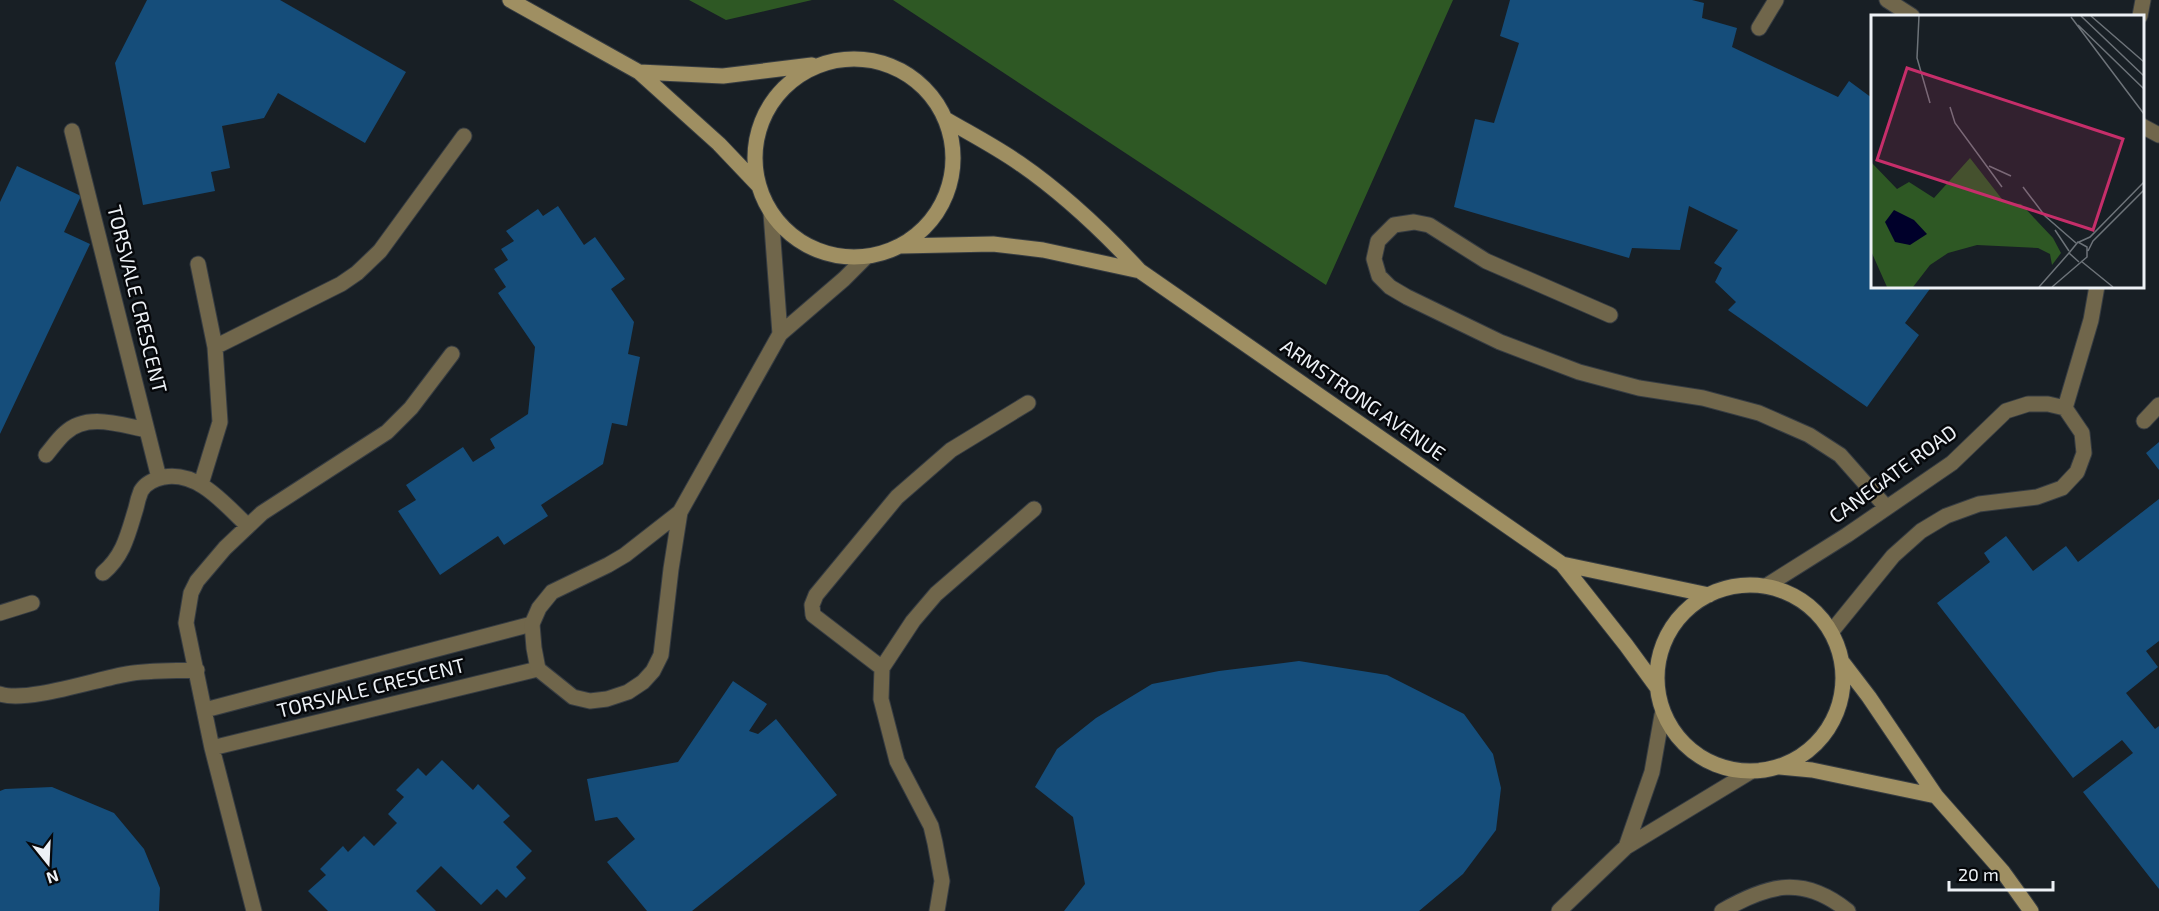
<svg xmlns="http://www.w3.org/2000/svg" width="2159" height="911" viewBox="0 0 2159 911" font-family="'Exo 2',sans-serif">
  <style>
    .forest { fill: #2e5824 }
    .building { fill: #154d7a }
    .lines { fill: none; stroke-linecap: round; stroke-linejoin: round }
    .lane-casing { stroke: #363c42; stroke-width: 17 }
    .street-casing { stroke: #363c42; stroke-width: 17 }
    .secondary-casing { stroke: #363c42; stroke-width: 17 }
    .lane { stroke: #70664b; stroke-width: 15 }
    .street { stroke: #70664b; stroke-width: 15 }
    .secondary { stroke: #9f8f62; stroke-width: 15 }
    .labels { text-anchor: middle; stroke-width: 5; stroke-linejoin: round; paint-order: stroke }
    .street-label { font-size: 20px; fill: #edf1f6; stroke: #06080b }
    .inset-road { fill: none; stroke: #6d7379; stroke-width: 1.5 }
    .view { fill: #c62e6a; fill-opacity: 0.15; stroke: #c62e6a; stroke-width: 3 }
    .inset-edge { fill: none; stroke: #edf1f6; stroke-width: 3 }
  </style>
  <rect width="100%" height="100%" fill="#181f25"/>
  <!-- forest -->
  <path class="forest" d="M689 0H812L726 20Z
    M893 0H1453L1326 285Z"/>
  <!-- building -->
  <path class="building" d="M147 0H280L406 72 365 143 278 93 264 118 222 126 230 168 211 172 215 191 143 205 115 63Z
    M1510 0H1692L1704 3 1702 18 1737 28 1732 47 1838 97 1849 81 1872 98V286H1932L1905 323 1919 335 1867 407 1728 310 1736 302 1715 282 1722 268 1714 263 1738 230 1689 206 1680 250 1632 248 1629 258 1454 207 1475 119 1494 123 1519 43 1500 36Z
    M17 166 81 196 64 232 90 244 0 434V202Z
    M558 206 584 245 595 237 625 279 611 289 634 322 628 354 640 357 627 426 612 423 603 464 541 505 548 516 504 545 498 536 440 575 398 511 416 500 406 485 463 447 473 462 495 448 490 439 528 414 535 347 498 293 506 287 494 269 508 260 501 249 514 241 506 231 538 209 543 216Z
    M2159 442V470L2146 453Z
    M2159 499V641L2146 651 2158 667 2126 693 2155 729 2159 726V889L2083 792 2133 753 2122 740 2073 778 1937 603 1990 562 1984 553 2006 536 2033 571 2066 546 2078 562Z
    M1299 661 1387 675 1464 714 1493 754 1501 788 1496 830 1463 874 1419 911H1064L1085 884 1073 817 1035 787 1057 749 1096 718 1152 684 1219 671Z
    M733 681 767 704 749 731 758 734 776 719 837 795 692 911H647L607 862 635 839 617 817 595 821 587 779 678 762Z
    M442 760 473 790 478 784 510 816 503 822 532 851 516 867 526 878 506 898 497 889 481 905 441 866 416 891 436 911H328L308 891 326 875 320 869 343 846 348 852 364 836 374 846 397 823 388 814 404 797 396 790 418 768 426 776Z
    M52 787 114 813 144 849 160 888 159 911H0V791L5 789Z"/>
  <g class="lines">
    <defs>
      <path id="lane" d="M1887 0 1912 16
        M2140 16 2143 0
        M1759 28 1776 0
        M2142 126 2159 135
        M72 131 159 478
        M198 264 215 347 220 422 201 484
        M1610 315 1486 261 1429 225 1414 222 1394 225 1378 241 1374 259 1379 276 1390 287 1407 297 1500 342 1579 372 1639 388 1703 398 1759 413 1809 435 1840 455 1886 507
        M215 347 341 284 357 273 380 251 464 136
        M2065 408 2091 320 2097 286
        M2144 421 2159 405
        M46 455C52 448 58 439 65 433 87 412 121 425 147 430
        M103 573C124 555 128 534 136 508 137 503 139 496 141 491 146 482 155 479 164 477 199 471 225 505 248 526
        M1766 586 1847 535 1952 463 2006 411 2028 404H2048L2065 408 2082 433 2084 453 2077 472 2062 488 2037 497 1979 504 1946 516 1921 531 1893 556 1832 631
        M0 613 32 603
        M882 668 813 615 812 605 816 595 897 497 951 450 1028 403
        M0 694C27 703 97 679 127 674 149 670 174 671 197 670
        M205 710 532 624
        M212 748 538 669
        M1626 847 1652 772 1662 715
        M254 911 212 748 186 623 191 593 197 581 225 548 262 513 387 432 411 408 452 354
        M937 911 942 881 935 843 931 826 897 761 881 699 882 668 913 621 936 594 1034 509
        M1559 911 1626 847 1750 772
        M1722 911C1769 884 1803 875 1848 911"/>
      <path id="street" d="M771 213 780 334
        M680 512 625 555 608 565 552 592 539 608 532 624 534 648 538 669 573 697 590 701 607 699 628 692 643 682 653 671 661 655 671 569 680 512 780 334 844 279 866 257"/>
      <path id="secondary" d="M510 0 639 72 719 144 758 185
        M755 158a99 99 0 1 1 198 0a99 99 0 1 1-198 0Z
        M639 72 723 76 812 65
        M947 120C971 134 996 147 1019 163 1064 194 1103 231 1140 271L1562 564 1626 645 1656 686
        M900 246 993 244 1043 250 1140 271
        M1562 564 1709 595
        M1657 678a93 93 0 1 1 186 0a93 93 0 1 1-186 0Z
        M1843 663 1869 697 1936 796 2003 872 2031 911
        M1780 767 1812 770 1936 796"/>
    </defs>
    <!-- lane casing -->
    <use href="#lane" class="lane-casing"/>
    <!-- street casing -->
    <use href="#street" class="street-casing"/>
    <!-- secondary casing -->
    <use href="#secondary" class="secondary-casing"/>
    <!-- lane -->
    <use href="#lane" class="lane"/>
    <!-- street -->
    <use href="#street" class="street"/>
    <!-- secondary -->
    <use href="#secondary" class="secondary"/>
  </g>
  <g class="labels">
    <!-- street labels -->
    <g class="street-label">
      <text transform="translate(137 299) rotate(76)" y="7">TORSVALE CRESCENT</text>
      <text transform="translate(1363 400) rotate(35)" y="7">ARMSTRONG AVENUE</text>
      <text transform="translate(1893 474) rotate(-36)" y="7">CANEGATE ROAD</text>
      <text transform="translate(371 688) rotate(-14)" y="7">TORSVALE CRESCENT</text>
    </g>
  </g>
  <!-- overview -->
  <g transform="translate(1871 15)">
    <rect width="273" height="273" fill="#181f25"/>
    <path d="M99 143 134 188 150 189 182 223 190 238 181 250 179 239 167 233 106 230 77 238 59 250 42 272H16L0 236V147L26 174 38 167 63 183Z" fill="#2e5824"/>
    <path d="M23 195 43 205 56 219 39 230 24 227 14 207Z" fill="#00002a"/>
    <path class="inset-road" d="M48 1 46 43 59 88M210 1 273 61M220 1 273 47M200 2 273 99M207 10 273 74M79 92 84 108 131 172M118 151 140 161M152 172 174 201 205 228M184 215 198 236M208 227 219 222 273 167M217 236 222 226 273 175M210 246 242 272M168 272 198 238M181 272 216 242V232L207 227 198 238 208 247"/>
    <path class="view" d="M36 53 252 124 222 215 6 145Z"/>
    <rect width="273" height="273" class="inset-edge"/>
  </g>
  <!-- north arrow -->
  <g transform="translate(48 863) rotate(162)" stroke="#06080b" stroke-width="4.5" paint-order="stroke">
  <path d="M0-4.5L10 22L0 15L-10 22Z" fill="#edf1f6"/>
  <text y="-9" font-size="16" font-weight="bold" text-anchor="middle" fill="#edf1f6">N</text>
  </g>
  <!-- scale -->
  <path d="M1949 881v9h104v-9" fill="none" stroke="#edf1f6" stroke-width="3"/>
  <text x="1958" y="881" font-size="18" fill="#edf1f6" stroke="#06080b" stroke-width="4.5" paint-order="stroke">20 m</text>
</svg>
